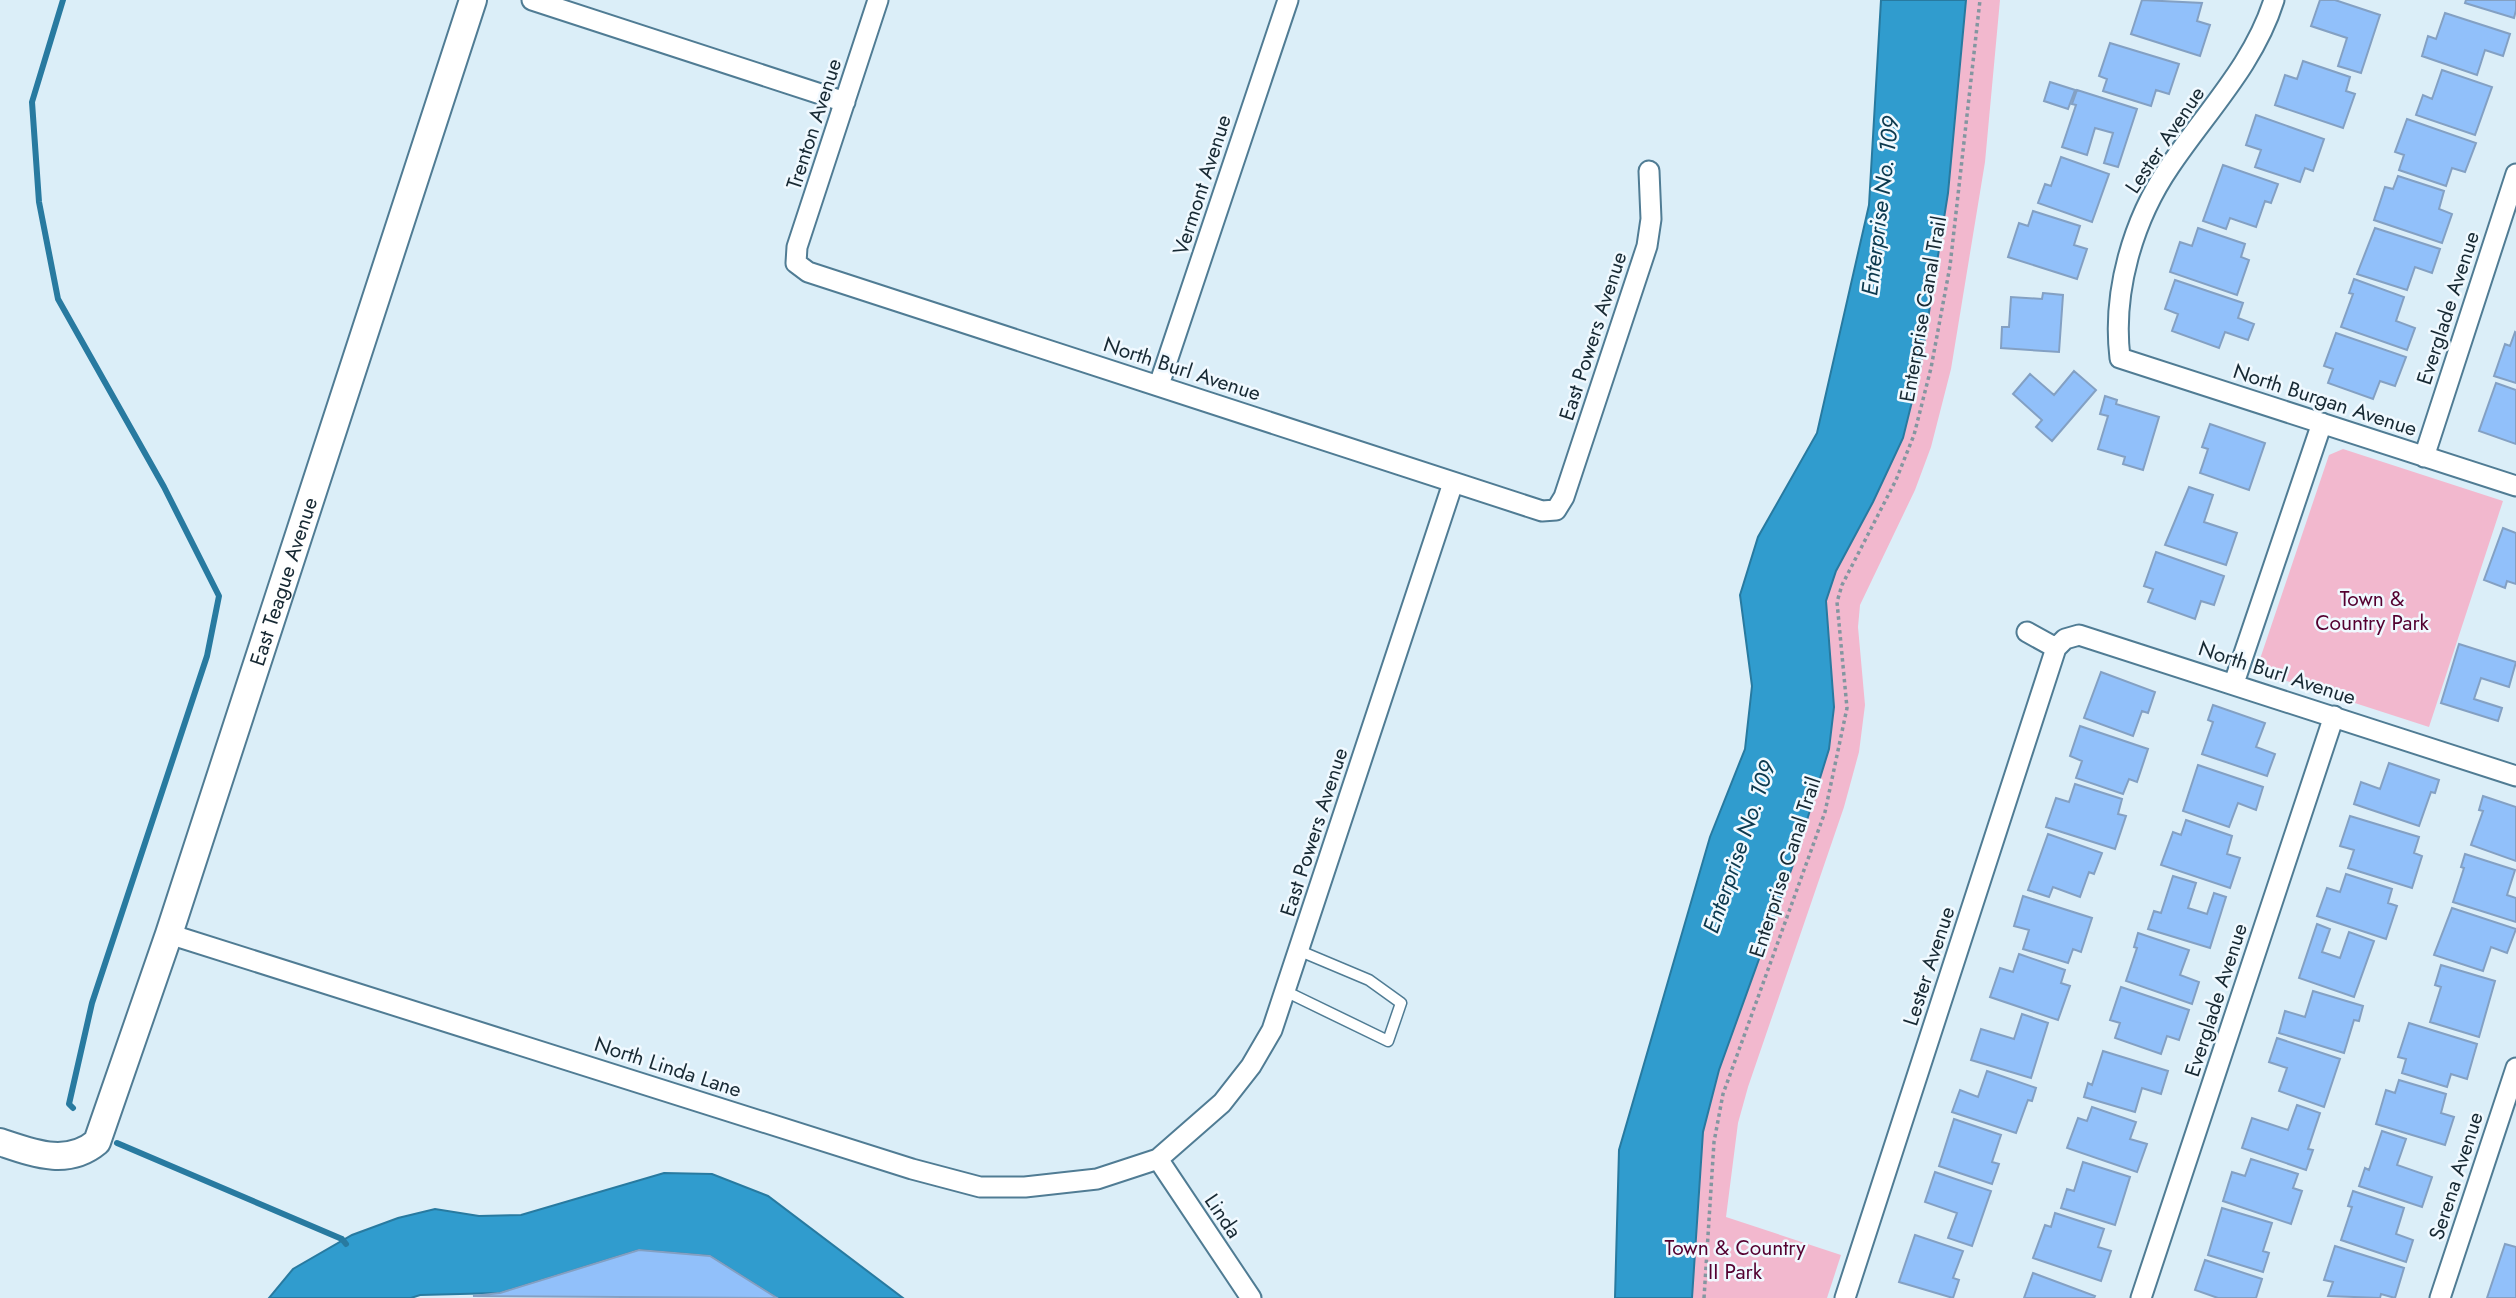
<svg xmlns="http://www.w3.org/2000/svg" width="2516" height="1298" viewBox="0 0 2516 1298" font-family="Jost,sans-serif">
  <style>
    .green { fill: #f2b8ce }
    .water { fill: #309cce; stroke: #287aa0; stroke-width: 2 }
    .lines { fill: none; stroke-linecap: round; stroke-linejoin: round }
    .stream { stroke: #287aa0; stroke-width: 6 }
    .building { fill: #91c0fa; stroke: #83a0c3; stroke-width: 2 }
    .lane-casing { stroke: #507c94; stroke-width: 13 }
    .street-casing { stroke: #507c94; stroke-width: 23 }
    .secondary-casing { stroke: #507c94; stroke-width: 30 }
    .path { stroke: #8496a0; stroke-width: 3.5; stroke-dasharray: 3.5 3.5; stroke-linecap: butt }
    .lane { stroke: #fff; stroke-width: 10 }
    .street { stroke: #fff; stroke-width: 19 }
    .secondary { stroke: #fff; stroke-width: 26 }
    .labels { text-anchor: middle; stroke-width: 5; stroke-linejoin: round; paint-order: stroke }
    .street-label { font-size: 21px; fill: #172933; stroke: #f0f9ff }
    .park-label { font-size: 21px; fill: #540030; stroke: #f0f9ff }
    .water-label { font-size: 23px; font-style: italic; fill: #0c394e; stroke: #f0f9ff }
  </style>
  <rect width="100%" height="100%" fill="#dbeef8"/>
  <!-- green -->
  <path class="green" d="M1966 0H2000L1985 162 1951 369 1931 447 1915 490 1860 605 1858 627 1865 705 1859 752 1844 807 1748 1087 1738 1123 1726 1217 1841 1255 1827 1298H1692L1703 1132 1719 1070 1794 862 1829 749 1826 602 1836 571 1873 502 1903 438 1920 369 1948 193Z
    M2343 449 2503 501 2429 727 2271 676 2260 659 2329 455Z"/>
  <!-- water -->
  <path class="water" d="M1881 0H1966L1948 193 1920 369 1903 438 1873 502 1836 571 1826 601 1834 707 1829 749 1794 862 1719 1070 1703 1132 1692 1298H1615L1619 1150 1710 837 1745 749 1752 686 1740 595 1758 537 1817 433 1869 205Z
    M664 1173 712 1174 768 1196 903 1298H777L710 1256 639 1250 500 1293 420 1295 411 1298H269L293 1269 352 1235 398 1218 435 1209 479 1216 521 1215Z"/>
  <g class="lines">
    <!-- stream -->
    <path class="stream" d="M63 0 32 102 39 202 58 299 164 487 219 596 207 656 92 1003 69 1104 73 1108
      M117 1143 342 1239 346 1244"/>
  </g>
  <!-- building -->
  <path class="building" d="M2142 0 2202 3 2197 21 2210 25 2200 56 2131 34Z
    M2320 0H2335L2380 15 2361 73 2338 66 2347 38 2311 26Z
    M2466 0H2516V10L2514 18 2465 3Z
    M2445 13 2510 34 2503 56 2485 50 2477 75 2422 56 2428 36 2436 39Z
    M2110 43 2179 64 2169 94 2156 90 2151 106 2103 91 2107 79 2099 76Z
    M2303 61 2350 77 2346 91 2355 94 2343 128 2275 105 2285 75 2297 79Z
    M2442 70 2492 87 2475 135 2416 115 2423 95 2432 99Z
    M2050 82 2075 90 2068 109 2044 101Z
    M2077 90 2137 109 2118 167 2104 163 2113 133 2095 128 2087 155 2062 147 2076 105 2072 104Z
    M2256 115 2324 139 2313 171 2305 168 2300 182 2255 167 2261 150 2246 145Z
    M2407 119 2476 143 2465 172 2452 168 2446 186 2399 170 2404 155 2395 152Z
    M2061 157 2109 174 2092 222 2038 203 2045 184 2051 186Z
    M2223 165 2278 184 2271 203 2265 201 2256 227 2230 218 2226 229 2203 221Z
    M2398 176 2444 191 2439 209 2452 214 2442 243 2374 220 2385 187 2393 189Z
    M2033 211 2080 226 2074 245 2087 249 2077 279 2008 257 2019 223 2028 226Z
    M2198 228 2245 244 2241 257 2249 260 2237 295 2170 272 2180 242 2192 246Z
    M2375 228 2440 249 2432 273 2415 267 2407 290 2357 274Z
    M2354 279 2404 297 2396 321 2415 328 2407 350 2341 327 2353 294 2349 293Z
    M2175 280 2243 303 2238 318 2254 324 2248 340 2225 332 2219 348 2172 331 2178 314 2165 309Z
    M2043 293 2063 295 2059 352 2001 348 2002 327H2009L2011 297 2042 299Z
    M2515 332 2516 333V383L2494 376 2505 344 2510 346Z
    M2336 333 2406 357 2395 386 2380 381 2373 399 2328 383 2333 369 2324 366Z
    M2074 371 2096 390 2052 441 2036 427 2042 420 2013 394 2030 374 2054 395Z
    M2496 383 2516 390V444L2479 431Z
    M2105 396 2117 400 2116 404 2159 417 2143 470 2123 464 2125 457 2098 449 2108 416 2100 414Z
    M2210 424 2265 443 2249 490 2200 473 2208 449 2202 447Z
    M2189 487 2213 495 2204 522 2237 533 2226 565 2165 545Z
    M2503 528 2516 533V584L2507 581 2505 588 2484 580Z
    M2156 552 2224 576 2214 605 2201 601 2195 619 2148 602 2153 589 2144 586Z
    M2459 644 2516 662 2509 687 2481 678 2474 699 2502 708 2498 721 2441 703Z
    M2101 672 2155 692 2148 713 2142 711 2133 736 2084 718Z
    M2213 705 2265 723 2256 747 2275 754 2267 776 2202 754 2213 722 2208 720Z
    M2080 726 2148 749 2137 782 2129 779 2123 794 2076 778 2082 761 2070 756Z
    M2389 763 2439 780 2435 793 2431 792 2419 826 2354 804 2361 782 2380 789Z
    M2198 765 2263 787 2256 810 2238 803 2229 827 2183 811Z
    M2075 784 2122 799 2118 814 2126 816 2115 849 2046 827 2056 798 2069 802Z
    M2483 796 2516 807V861L2471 845 2483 811 2479 810Z
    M2350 816 2419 837 2414 853 2422 856 2412 888 2348 868 2354 850 2340 846Z
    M2186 820 2232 836 2227 854 2240 858 2230 888 2161 865 2173 832 2181 835Z
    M2048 834 2102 853 2094 874 2089 872 2080 897 2053 887 2049 897 2028 890Z
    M2465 854 2515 870 2507 895 2516 898V922L2453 902 2464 868 2461 867Z
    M2346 874 2392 889 2388 903 2397 906 2386 939 2317 916 2327 888 2340 892Z
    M2173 876 2196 883 2188 908 2207 914 2214 893 2226 897 2210 948 2148 929 2154 911 2161 913Z
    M2023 896 2092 918 2081 952 2073 949 2068 963 2023 949 2029 930 2014 926Z
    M2452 908 2516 929 2507 953 2491 947 2483 971 2434 955Z
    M2317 924 2330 929 2322 952 2340 958 2349 932 2374 941 2354 997 2299 978Z
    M2138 933 2189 950 2180 975 2199 982 2192 1004 2126 981 2137 948 2134 947Z
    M2019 954 2065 970 2061 983 2070 986 2058 1020 1990 997 2000 968 2013 972Z
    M2441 965 2495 981 2479 1037 2430 1022 2441 987 2435 985Z
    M2121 987 2189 1010 2179 1040 2167 1036 2161 1054 2115 1038 2120 1023 2110 1020Z
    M2313 991 2363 1006 2359 1021 2354 1020 2344 1053 2279 1033 2285 1011 2305 1017Z
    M2022 1014 2048 1023 2031 1078 1971 1060 1981 1029 2014 1039Z
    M2409 1023 2477 1044 2467 1079 2451 1074 2447 1087 2402 1073 2406 1059 2398 1057Z
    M2277 1038 2340 1059 2324 1107 2279 1091 2287 1068 2269 1062Z
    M2103 1051 2168 1071 2161 1094 2142 1088 2135 1112 2084 1097 2088 1083 2092 1085Z
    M1987 1071 2036 1088 2032 1101 2028 1100 2016 1133 1952 1112 1960 1090 1978 1097Z
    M2399 1080 2446 1094 2441 1113 2454 1117 2445 1145 2376 1124 2386 1090 2395 1093Z
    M2297 1105 2320 1113 2308 1149 2313 1150 2306 1170 2242 1148 2252 1118 2288 1130Z
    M2092 1107 2136 1122 2130 1139 2147 1144 2137 1172 2067 1148 2078 1118 2087 1121Z
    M1954 1119 2001 1135 1992 1162 1999 1164 1992 1184 1939 1166Z
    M2382 1131 2406 1139 2397 1165 2432 1177 2422 1207 2359 1186 2365 1168 2369 1170Z
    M2251 1159 2298 1174 2293 1188 2302 1191 2291 1224 2223 1201 2232 1172 2245 1176Z
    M2083 1162 2130 1177 2115 1225 2061 1208 2067 1189 2074 1191Z
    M1935 1172 1991 1191 1972 1246 1948 1238 1957 1213 1925 1202Z
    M2353 1191 2404 1208 2396 1234 2413 1240 2406 1262 2341 1240 2352 1207 2348 1206Z
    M2222 1208 2272 1223 2263 1251 2269 1253 2263 1272 2208 1255Z
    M2055 1213 2104 1229 2098 1247 2111 1251 2101 1281 2033 1258 2045 1225 2051 1227Z
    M1915 1235 1963 1251 1953 1278 1959 1280 1953 1298 1899 1282Z
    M2505 1244 2516 1247V1298H2487Z
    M2335 1246 2404 1268 2395 1298 2381 1294 2380 1298 2328 1296 2333 1282 2324 1280Z
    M639 1250 710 1256 777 1298 473 1296 500 1293Z
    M2205 1260 2262 1279 2256 1298H2218L2195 1290Z
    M2033 1273 2095 1296 2094 1298H2024Z"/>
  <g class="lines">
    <defs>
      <path id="lane" d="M1287 992 1388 1041 1401 1003 1369 980 1300 951"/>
      <path id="street" d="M532 0 845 102
        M878 0 797 247 796 263 808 272 1542 511 1556 510 1564 497 1647 246 1651 219 1649 171
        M2274 0C2254 64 2207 111 2170 166 2133 220 2112 292 2120 358L2516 486
        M1159 385 1288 0
        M2424 457 2516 174
        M2027 632 2056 648 2065 639 2079 635 2516 776
        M2234 683 2322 423
        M169 934 912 1169 980 1187H1025L1097 1179 1158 1159 1222 1103 1251 1066 1272 1030 1453 483
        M1158 1159 1251 1298
        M1845 1298 2056 648
        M2141 1298 2334 716
        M2440 1298 2516 1068"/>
      <g id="secondary">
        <path id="s1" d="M0 1142C33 1153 67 1167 97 1142L169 934 473 0"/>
      </g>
    </defs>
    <!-- lane casing -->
    <use href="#lane" class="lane-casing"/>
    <!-- street casing -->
    <use href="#street" class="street-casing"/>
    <!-- secondary casing -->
    <use href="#secondary" class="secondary-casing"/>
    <!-- path -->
    <path class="path" d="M1704 1298 1714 1142 1723 1094 1825 812 1847 708 1837 602 1842 585 1896 480 1914 435 1931 368 1950 266 1980 0"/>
    <!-- lane -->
    <use href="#lane" class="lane"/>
    <!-- street -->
    <use href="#street" class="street"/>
    <!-- secondary -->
    <use href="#secondary" class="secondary"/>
  </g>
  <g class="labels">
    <!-- street labels -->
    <g class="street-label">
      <text transform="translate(814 124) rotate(-72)" y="7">Trenton Avenue</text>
      <text transform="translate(2165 140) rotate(-56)" y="7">Lester Avenue</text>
      <text transform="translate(1202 185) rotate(-72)" y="7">Vermont Avenue</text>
      <text transform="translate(2448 308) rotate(-72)" y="7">Everglade Avenue</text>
      <text transform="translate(1923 309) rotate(-80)" y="7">Enterprise Canal Trail</text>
      <text transform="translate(1593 336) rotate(-72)" y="7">East Powers Avenue</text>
      <text transform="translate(1182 369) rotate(18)" y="7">North Burl Avenue</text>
      <text transform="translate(2325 400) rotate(18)" y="7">North Burgan Avenue</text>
      <text dy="7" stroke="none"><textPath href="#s1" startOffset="693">East Teague Avenue</textPath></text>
      <text transform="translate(2277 673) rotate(18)" y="7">North Burl Avenue</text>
      <text transform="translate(1314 832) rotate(-72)" y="7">East Powers Avenue</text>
      <text transform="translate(1785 867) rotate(-72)" y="7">Enterprise Canal Trail</text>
      <text transform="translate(1929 966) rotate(-72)" y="7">Lester Avenue</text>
      <text transform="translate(2216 1000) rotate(-72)" y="7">Everglade Avenue</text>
      <text transform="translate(668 1067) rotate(18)" y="7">North Linda Lane</text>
      <text transform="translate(2456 1176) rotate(-72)" y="7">Serena Avenue</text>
      <text transform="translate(1223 1216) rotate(56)" y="7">Linda</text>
    </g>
    <!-- park labels -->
    <g class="park-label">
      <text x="2372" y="606">Town &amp;<tspan x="2372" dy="24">Country Park</tspan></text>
      <text x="1735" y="1255">Town &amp; Country<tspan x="1735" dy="24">II Park</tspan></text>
    </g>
    <!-- water labels -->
    <g class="water-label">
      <text transform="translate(1880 206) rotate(-83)" y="8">Enterprise No. 109</text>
      <text transform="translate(1739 847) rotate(-71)" y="8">Enterprise No. 109</text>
    </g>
  </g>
</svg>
